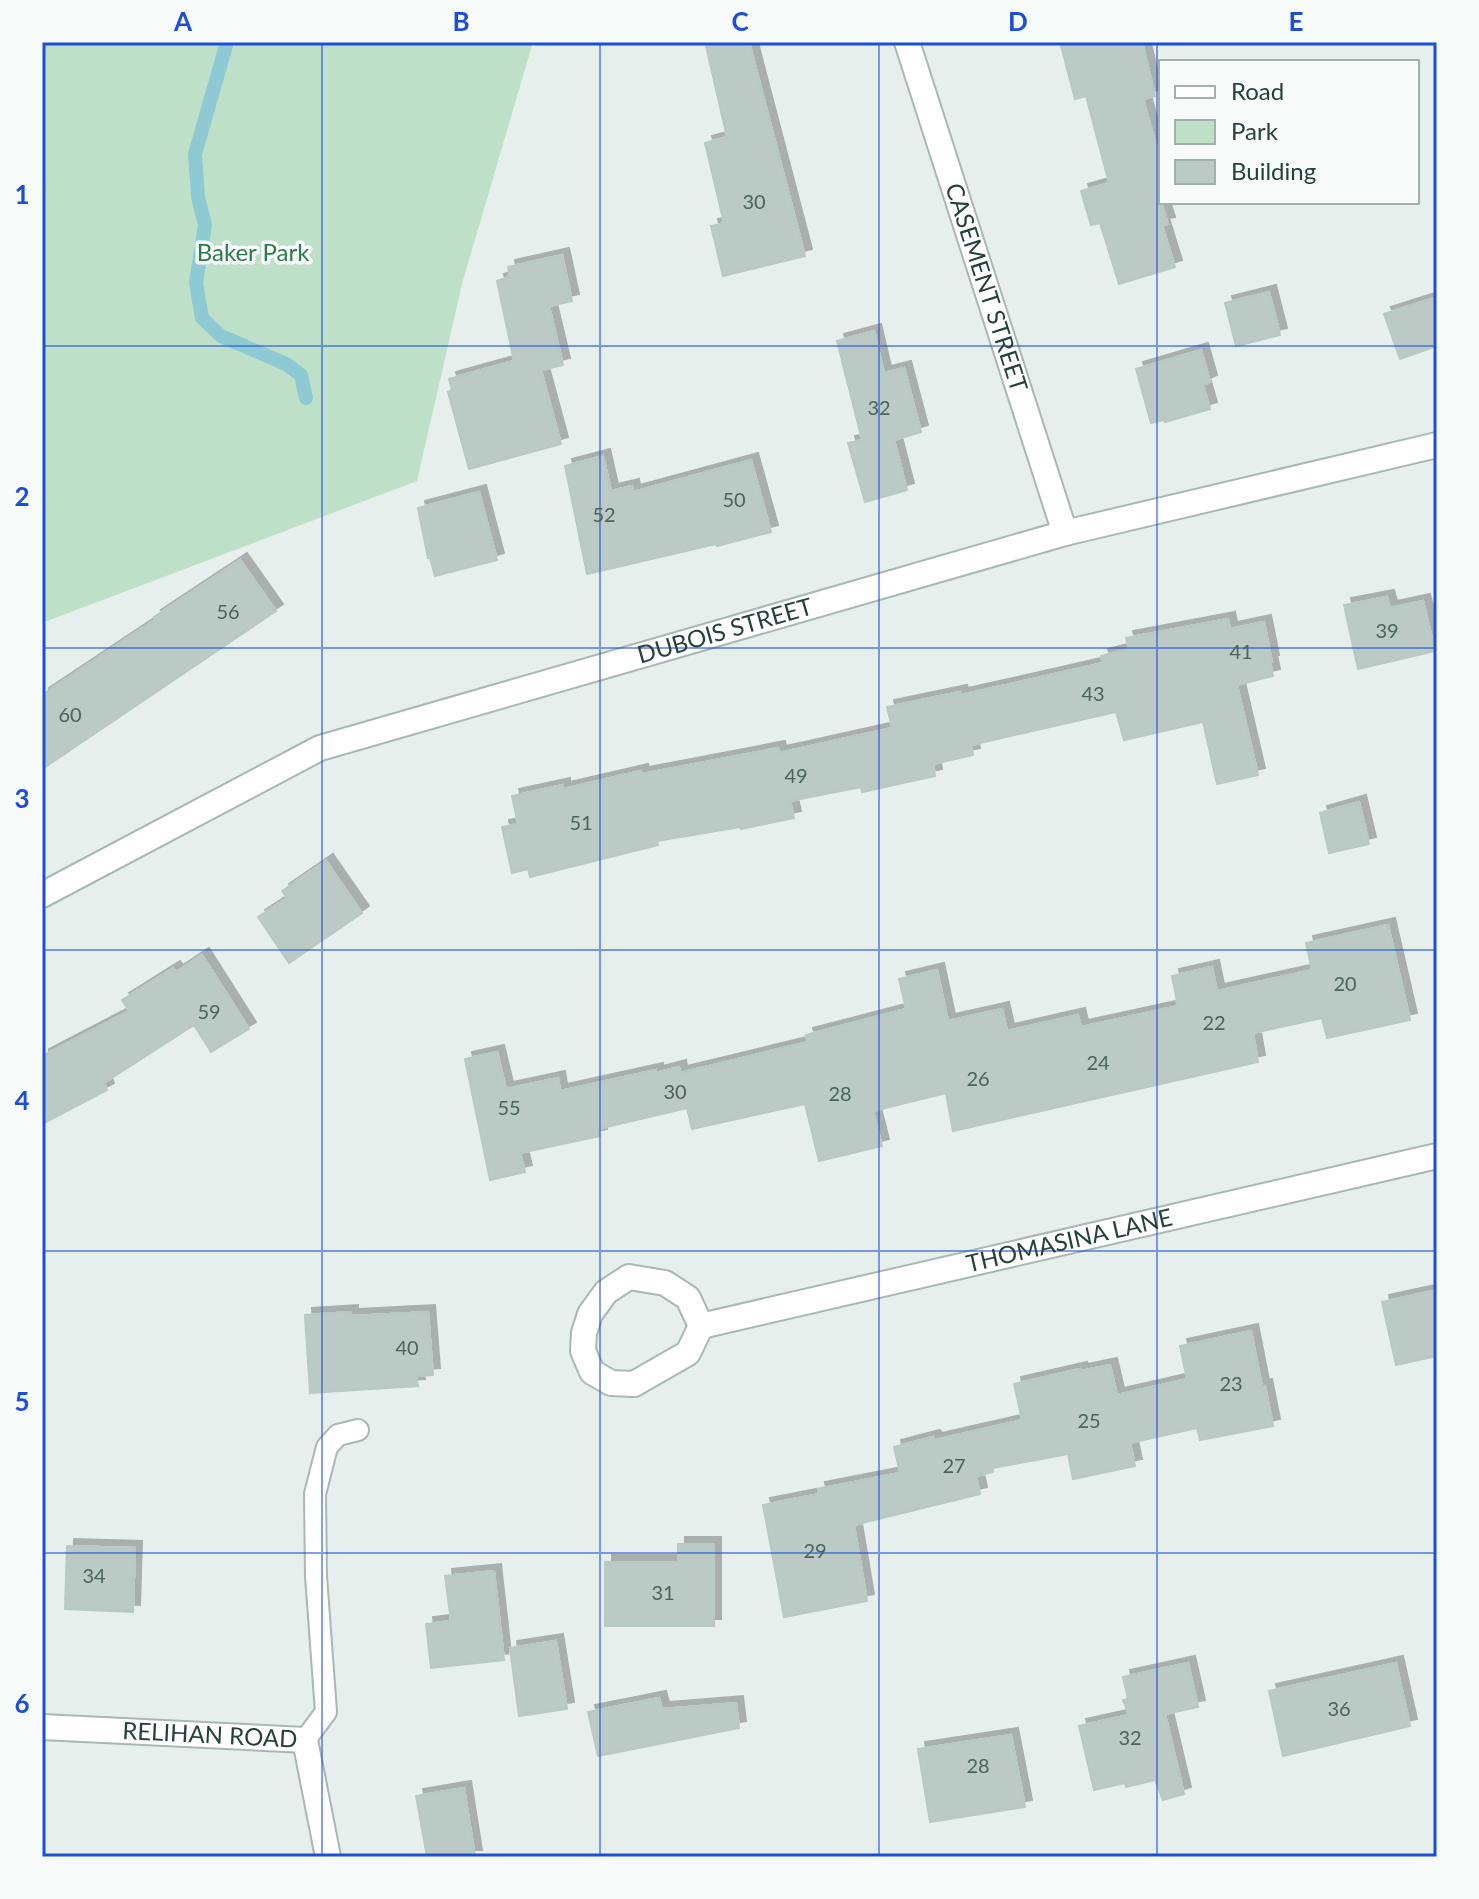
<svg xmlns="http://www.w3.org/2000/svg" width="1479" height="1899" viewBox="0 0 1479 1899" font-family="Lato,sans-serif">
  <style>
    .green { fill: #bfe0c8 }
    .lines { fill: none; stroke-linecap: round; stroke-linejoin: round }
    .stream { stroke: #8ec9d4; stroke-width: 14 }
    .building { fill: #bbcac4; stroke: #b8c9c2; stroke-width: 2; filter: url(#shadow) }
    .service-casing { stroke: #a8b8b2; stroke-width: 24 }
    .minor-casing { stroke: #a8b8b2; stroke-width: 28 }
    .service { stroke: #fff; stroke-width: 20 }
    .minor { stroke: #fff; stroke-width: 24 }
    .grid { fill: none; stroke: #1d4ed8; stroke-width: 2; stroke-opacity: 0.55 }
    .labels { text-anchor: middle; stroke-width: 7; stroke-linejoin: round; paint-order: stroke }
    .number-label { font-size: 20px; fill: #4a645c }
    .park-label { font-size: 24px; fill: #2d7a4b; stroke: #f7fbf9 }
    .street-label { font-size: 24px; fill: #24423a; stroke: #f7fbf9 }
    .neatline { fill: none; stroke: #1d4ed8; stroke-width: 3 }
    .grid-label { font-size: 26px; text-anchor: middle; font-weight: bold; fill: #1d4ed8 }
  </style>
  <defs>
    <filter id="shadow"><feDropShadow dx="7" dy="-7" stdDeviation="0" flood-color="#0004"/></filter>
  </defs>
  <rect width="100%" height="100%" fill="#e6efeb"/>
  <!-- green -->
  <path class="green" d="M42 42H533L462 284 417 481 42 623Z"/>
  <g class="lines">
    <!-- stream -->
    <path class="stream" d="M227 42 195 154 198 197 205 225 196 283 202 318 221 336 286 364 301 375 306 398"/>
  </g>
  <!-- building -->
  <path class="building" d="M705 42H749L805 256 723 276 711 226 724 223 705 143 727 137Z
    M1060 42H1142L1155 96 1143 99 1161 163V202L1168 224 1162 225 1175 267 1119 284 1100 223 1091 225 1081 191 1109 183 1086 96 1075 99Z
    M562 255 572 301 549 306 563 365 541 370 561 444 469 469 448 392 452 390 449 379 514 361 497 281 510 277 508 267Z
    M1269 292 1280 335 1236 346 1225 303Z
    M1437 297V346L1400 359 1384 314Z
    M874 331 884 373 904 368 921 432 894 440 907 490 865 502 848 443 862 440 837 341Z
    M1201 350 1210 382 1203 385 1210 409 1165 422 1164 420 1151 423 1136 369Z
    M603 456 611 491 632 486 633 492 751 460 771 532 717 546 716 544 587 574 565 466Z
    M479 492 497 560 435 576 430 558H428L418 508Z
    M240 560 276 611 42 769V695L156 619 154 617Z
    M1387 597 1390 608 1423 601 1435 651 1358 669 1344 605Z
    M1228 619 1230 629 1264 622 1272 662H1270L1273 676 1237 685 1258 775 1217 784 1203 722 1124 740 1116 712 971 745 973 755 933 764 935 776 862 792 861 787 790 801 794 818 741 829 740 827 657 841 658 845 530 877 528 869 512 873 502 827 518 824 512 796 563 785V789L641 771 642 774 778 748 779 753 892 728 887 707 960 692 961 695 1103 663 1101 656 1129 649 1126 638Z
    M1359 802 1369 844 1329 853 1320 813Z
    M326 861 362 913 289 963 258 917 287 898 282 891Z
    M1388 925 1410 1020 1327 1038 1322 1018 1253 1033 1258 1062 953 1131 946 1093 873 1111 882 1146 819 1161 805 1104 692 1129 687 1108 598 1129 600 1136 520 1153 525 1172 490 1180 465 1059 497 1052 506 1089 558 1078 560 1091 656 1070V1073L679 1067 680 1073 808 1042 806 1035 906 1009 899 979 937 970 948 1021 1002 1009 1007 1031 1078 1015 1081 1027 1178 1006 1172 976 1212 967 1217 991 1312 970 1306 943Z
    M202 955 249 1029 211 1052 194 1025 104 1083 107 1090 42 1124V1056L129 1011 122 1000 173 968 176 972Z
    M1437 1290V1356L1396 1365 1382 1302Z
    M351 1312V1316L428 1312 433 1375 416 1376 418 1386 310 1393 305 1315Z
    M1251 1331 1262 1387 1265 1386 1273 1426 1200 1440 1197 1428 1130 1443 1135 1466 1073 1479 1068 1454 993 1468V1472L976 1476 980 1494 854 1525 867 1601 784 1617 763 1505 819 1494 818 1489 900 1473 894 1447 933 1437 935 1440 1022 1420 1014 1384 1080 1369 1081 1371 1110 1365 1117 1395 1187 1379 1180 1346Z
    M678 1544H714V1626H605V1562H678Z
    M67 1546 135 1548 133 1612 65 1609Z
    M494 1571 504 1660 431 1668 426 1624 451 1621 445 1576Z
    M556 1641 567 1709 519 1716 510 1648Z
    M1188 1663 1198 1707 1165 1714 1184 1794 1163 1800 1155 1780 1126 1787 1125 1783 1094 1790 1079 1726 1129 1715 1123 1700 1128 1699 1123 1677Z
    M1396 1663 1410 1726 1283 1756 1269 1691Z
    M659 1698 662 1709 736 1703 739 1728 598 1756 588 1712Z
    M1011 1735 1025 1807 930 1822 918 1749Z
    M464 1788 475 1857H427L416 1796Z"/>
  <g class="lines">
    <defs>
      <path id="service" d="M305 1740 326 1712 316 1576 315 1494 327 1447 338 1435 358 1430"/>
      <g id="minor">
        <path id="s1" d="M907 42 1065 533"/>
        <path id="s2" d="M42 895 320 748 1065 533 1437 445"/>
        <path d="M629 1277 665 1283 688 1298 701 1326 688 1353 634 1384 611 1383 592 1372 583 1351 584 1333 590 1314 606 1292Z"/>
        <path id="s3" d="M701 1326 1437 1156"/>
        <path id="s4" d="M42 1727 305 1740 328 1857"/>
      </g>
    </defs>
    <!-- service casing -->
    <use href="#service" class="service-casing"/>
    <!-- minor casing -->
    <use href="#minor" class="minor-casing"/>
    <!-- service -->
    <use href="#service" class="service"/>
    <!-- minor -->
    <use href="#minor" class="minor"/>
  </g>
  <!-- grid -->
  <path class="grid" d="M322 42V1857M600 42V1857M879 42V1857M1157 42V1857M42 346H1437M42 648H1437M42 950H1437M42 1251H1437M42 1553H1437"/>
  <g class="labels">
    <!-- number labels -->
    <g class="number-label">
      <text x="754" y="209">30</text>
      <text x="879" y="415">32</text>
      <text x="734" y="507">50</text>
      <text x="604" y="522">52</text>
      <text x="228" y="619">56</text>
      <text x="1387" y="638">39</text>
      <text x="1241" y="659">41</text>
      <text x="1093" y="701">43</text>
      <text x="70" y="722">60</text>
      <text x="796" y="783">49</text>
      <text x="581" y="830">51</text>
      <text x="1345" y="991">20</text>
      <text x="209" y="1019">59</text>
      <text x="1214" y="1030">22</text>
      <text x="1098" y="1070">24</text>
      <text x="978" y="1086">26</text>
      <text x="675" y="1099">30</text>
      <text x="840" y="1101">28</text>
      <text x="509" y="1115">55</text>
      <text x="407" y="1355">40</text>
      <text x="1231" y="1391">23</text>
      <text x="1089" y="1428">25</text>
      <text x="954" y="1473">27</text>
      <text x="815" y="1558">29</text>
      <text x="94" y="1583">34</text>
      <text x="663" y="1600">31</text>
      <text x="1339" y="1716">36</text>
      <text x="1130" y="1745">32</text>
      <text x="978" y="1773">28</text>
    </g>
    <!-- park labels -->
    <g class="park-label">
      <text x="253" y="261">Baker Park</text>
    </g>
    <!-- street labels -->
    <g class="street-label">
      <text dy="8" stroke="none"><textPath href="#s1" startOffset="258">CASEMENT STREET</textPath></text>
      <text dy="8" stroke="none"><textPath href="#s2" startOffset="736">DUBOIS STREET</textPath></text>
      <text dy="8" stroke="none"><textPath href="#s3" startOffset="378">THOMASINA LANE</textPath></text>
      <text dy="8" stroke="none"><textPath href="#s4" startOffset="168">RELIHAN ROAD</textPath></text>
    </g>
  </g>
  <!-- border -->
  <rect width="1479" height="1899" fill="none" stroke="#f7fbf9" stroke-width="88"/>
  <!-- legend -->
  <rect x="1159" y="60" width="260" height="144" fill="#f7fbf9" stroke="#a3b1ad" stroke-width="2"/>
  <rect x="1175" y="86" width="40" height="12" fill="#ffffff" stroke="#a3b1ad" stroke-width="2"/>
  <text x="1231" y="100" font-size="24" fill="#24423a">Road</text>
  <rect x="1175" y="120" width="40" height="24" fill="#bfe0c8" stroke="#a3b1ad" stroke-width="2"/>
  <text x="1231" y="140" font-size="24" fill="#24423a">Park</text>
  <rect x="1175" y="160" width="40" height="24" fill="#bbcac4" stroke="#a3b1ad" stroke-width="2"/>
  <text x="1231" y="180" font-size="24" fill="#24423a">Building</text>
  <rect x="44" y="44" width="1391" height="1811" class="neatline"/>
  <g class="grid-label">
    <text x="183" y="31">A</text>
    <text x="461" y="31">B</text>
    <text x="740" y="31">C</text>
    <text x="1018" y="31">D</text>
    <text x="1296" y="31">E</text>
    <text x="22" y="204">1</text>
    <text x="22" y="506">2</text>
    <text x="22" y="808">3</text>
    <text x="22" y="1110">4</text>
    <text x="22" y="1411">5</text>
    <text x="22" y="1713">6</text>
  </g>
</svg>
